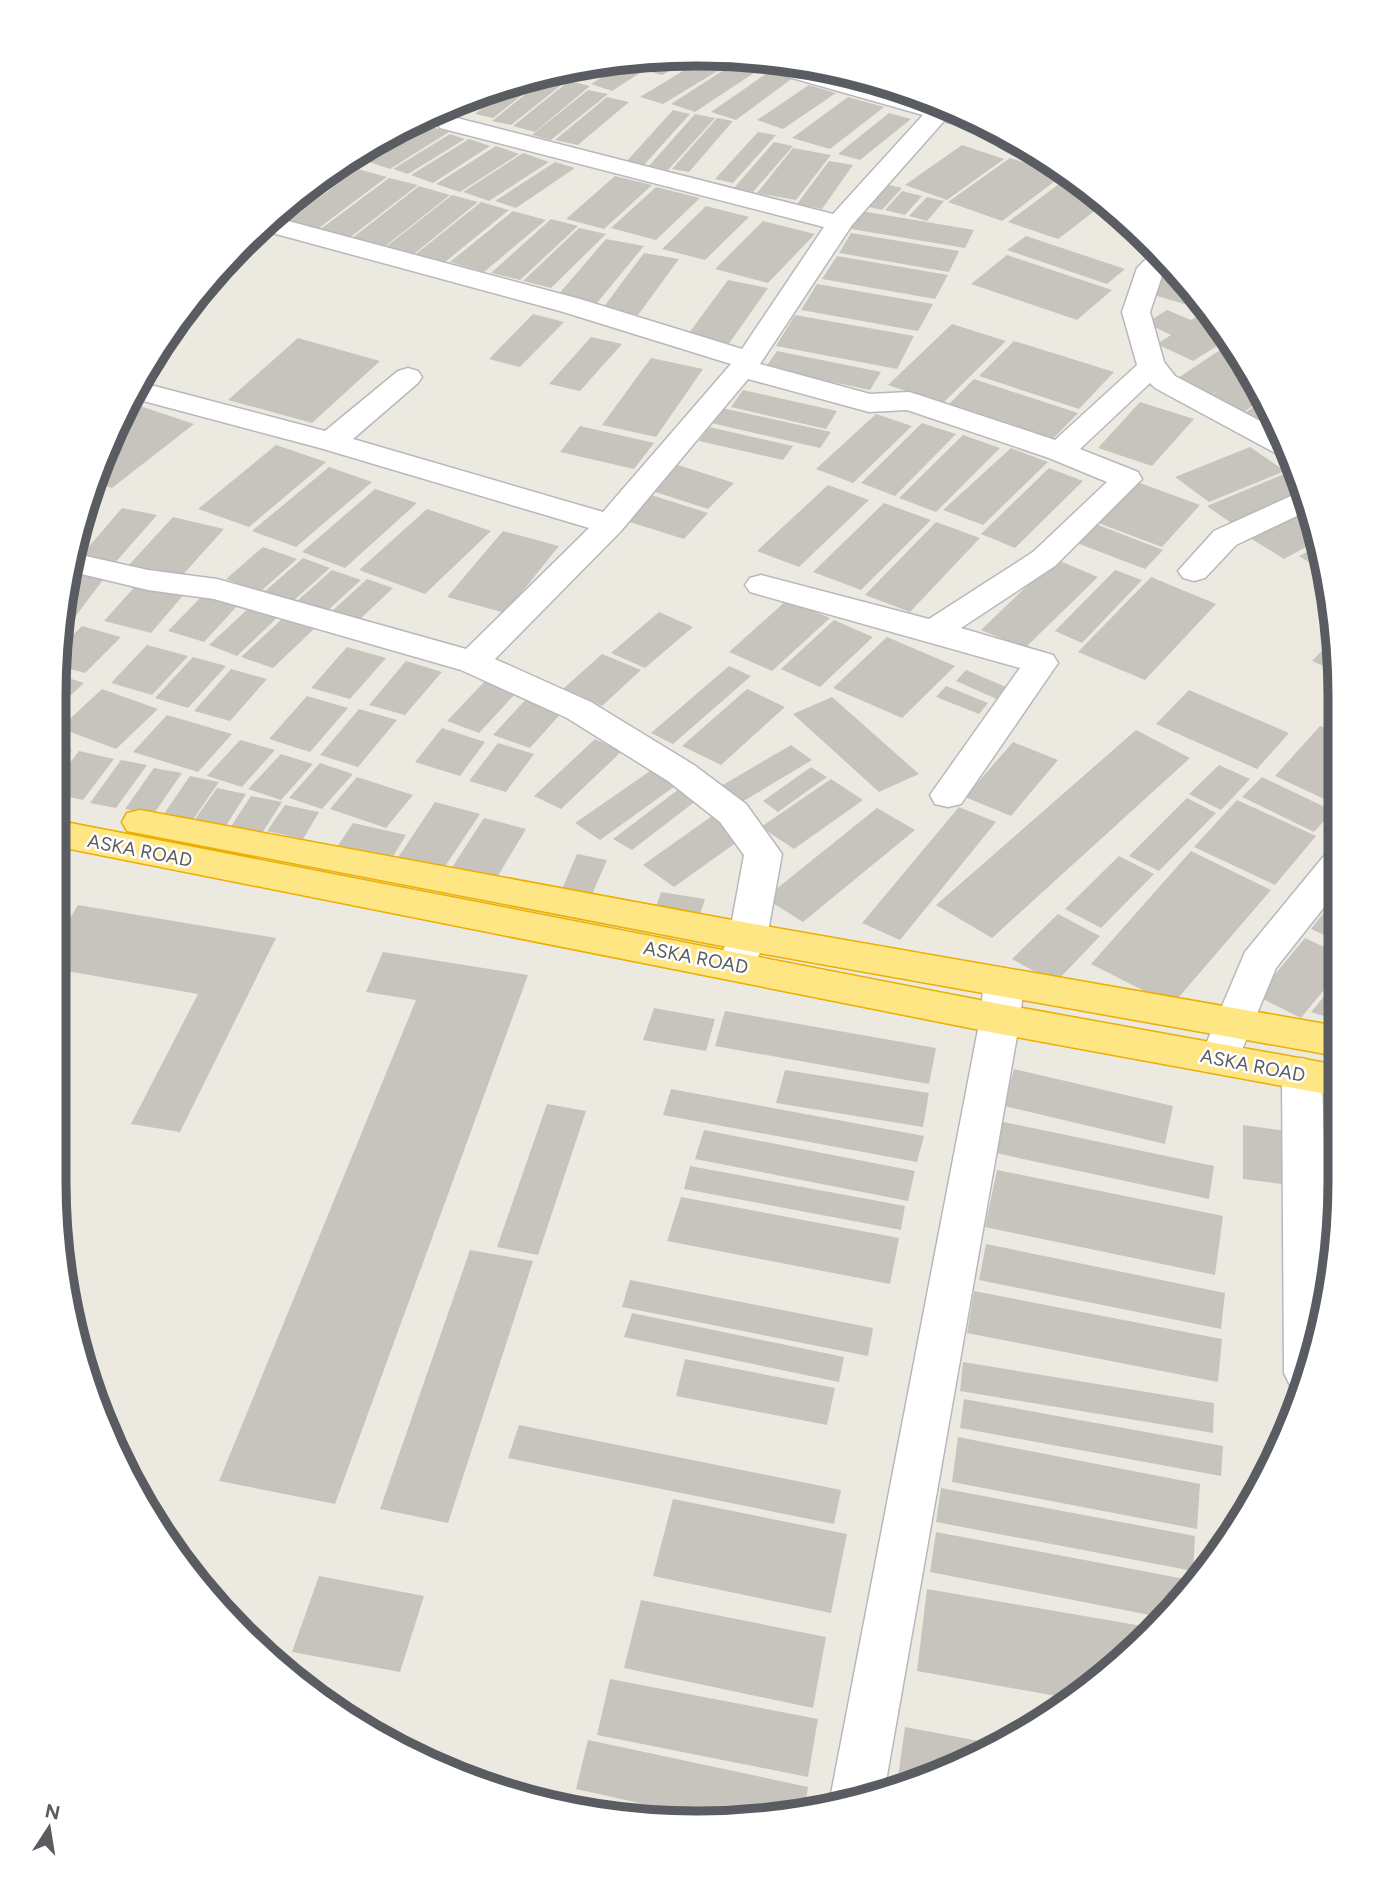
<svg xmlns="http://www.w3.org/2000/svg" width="1394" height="1877" viewBox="0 0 1394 1877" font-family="Figtree,sans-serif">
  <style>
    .building { fill: #c7c4bd }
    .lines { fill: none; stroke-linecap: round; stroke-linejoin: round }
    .street-casing { stroke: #b6b8bd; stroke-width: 3 }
    .highway-casing { stroke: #ecae00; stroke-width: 3 }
    .street { fill: #fff; fill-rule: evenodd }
    .highway { fill: #fee684; fill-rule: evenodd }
    .labels { text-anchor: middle; stroke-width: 5; stroke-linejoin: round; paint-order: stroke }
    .street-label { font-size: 19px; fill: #595c61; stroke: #fff }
    .rim { fill: none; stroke: #595c61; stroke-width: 9 }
  </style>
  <rect width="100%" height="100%" fill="#eceae0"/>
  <!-- building -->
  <path class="building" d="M655 56H666L612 91 591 84 630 60Z
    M677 56 693 57 662 75 651 72Z
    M706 57 729 64 663 104 640 97Z
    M602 64 577 79 555 72Z
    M733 64 757 71 695 112 671 104Z
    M770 71 794 77 736 120 711 112Z
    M550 75 569 79 511 125 492 121Z
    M531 76 544 78 493 118 475 114 515 82Z
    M569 81 590 86 535 132 513 126Z
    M508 85 476 110 462 107 474 97Z
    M809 85 836 93 783 129 757 120Z
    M588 90 608 94 551 140 532 135Z
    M607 97 629 102 578 145 555 140Z
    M848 97 884 107 830 149 792 138Z
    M673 110 690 114 644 165 626 162Z
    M889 113 911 119 860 160 838 154Z
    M695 114 715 118 668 170 649 166Z
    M717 118 733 121 689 172 672 169Z
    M428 126 449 132 390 169 369 162Z
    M758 132 776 135 733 183 715 179Z
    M450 134 465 139 408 174 393 169Z
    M469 139 490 146 433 183 411 175Z
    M774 142 793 146 753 192 734 188Z
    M962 145 1004 159 947 200 905 185Z
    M496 146 519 154 460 192 436 184Z
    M793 148 831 155 796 200 757 193Z
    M523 153 549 162 489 201 463 192Z
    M1010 158 1063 175 1002 221 948 202Z
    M829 161 853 165 822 209 797 204Z
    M555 162 575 168 516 208 495 201Z
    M358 169 387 177 315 231 286 222Z
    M615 176 652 185 604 229 566 219Z
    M389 178 418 185 348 239 318 231Z
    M1067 178 1105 203 1058 239 1008 222Z
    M885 184 902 188 882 210 865 206Z
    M419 186 450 195 383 248 351 239Z
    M656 187 700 198 656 240 611 228Z
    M902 191 922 196 905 215 885 210Z
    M452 195 478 202 414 254 387 246Z
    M927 197 944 201 927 221 909 216Z
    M481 202 509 210 445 262 416 254Z
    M706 206 749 217 705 260 662 249Z
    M513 211 546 220 484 272 450 262Z
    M861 211 974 230 965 248 851 229Z
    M551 219 578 226 520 280 491 273Z
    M763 221 815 234 768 283 715 269Z
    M579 228 606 234 551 288 523 281Z
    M851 233 959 251 949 272 839 253Z
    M262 234 271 236 238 259 250 247Z
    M1026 236 1125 269 1107 284 1007 250Z
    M606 239 644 246 597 303 558 295Z
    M644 253 679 259 638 315 603 308Z
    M1007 255 1112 290 1077 320 971 284Z
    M837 256 948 275 935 299 822 279Z
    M1170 267 1199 297 1191 306 1147 293Z
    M728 280 768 288 728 345 686 337Z
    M817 284 933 304 918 331 801 310Z
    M1167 310 1191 320 1198 316 1218 325 1227 340 1193 361 1157 344 1171 335 1146 323Z
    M533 314 564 322 520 367 489 359Z
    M795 315 914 336 897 369 776 346Z
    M952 324 1006 341 943 403 888 385Z
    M591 337 622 344 580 391 549 384Z
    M298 338 380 361 312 423 228 400Z
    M1014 341 1114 372 1079 409 979 376Z
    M1229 344 1261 400 1241 414 1208 399 1217 391 1206 398 1172 382Z
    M777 351 881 372 870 390 765 368Z
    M651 358 703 369 656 437 602 425Z
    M974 379 1078 413 1048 444 944 409Z
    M743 390 837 411 826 429 731 407Z
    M1262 401 1280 432 1242 415Z
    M1140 402 1194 419 1152 466 1098 448Z
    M134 404 194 424 112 488 98 483Z
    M722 408 831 432 820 448 711 423Z
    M876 414 912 426 853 483 816 469Z
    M922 423 956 434 895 496 861 483Z
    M580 426 654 443 634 469 560 452Z
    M709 427 793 446 783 460 699 441Z
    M963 435 1000 448 936 512 899 498Z
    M276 445 326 462 249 527 198 509Z
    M1250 447 1285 471 1209 502 1175 477Z
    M1011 448 1048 462 983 525 943 510Z
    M675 464 734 483 708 509 649 490Z
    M329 467 372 482 296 547 252 531Z
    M1049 468 1083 481 1015 548 981 534Z
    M1296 469 1303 497 1234 525 1207 506Z
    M1132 480 1200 505 1162 547 1093 521Z
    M828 485 869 500 799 567 757 551Z
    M375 489 417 503 345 568 302 552Z
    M645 493 708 513 684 539 620 519Z
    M884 503 931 520 861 590 813 572Z
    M122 508 157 515 114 564 80 557Z
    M427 509 491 531 425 594 359 570Z
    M1306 509 1315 542 1284 559 1250 538Z
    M173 517 224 529 179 579 127 567Z
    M936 522 980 538 910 612 865 595Z
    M1093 523 1163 550 1145 569 1074 542Z
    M503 531 559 546 505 613 447 597Z
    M263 547 297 559 260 592 226 579Z
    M1317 547 1323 571 1299 556Z
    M303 558 330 568 292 602 264 592Z
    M1055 559 1098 577 1025 648 981 630Z
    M70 569 106 576 72 621 62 619Z
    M332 570 361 580 326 612 297 601Z
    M1115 570 1142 580 1082 643 1055 631Z
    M1151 577 1216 604 1145 680 1078 652Z
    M367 579 393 588 357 622 331 612Z
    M139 582 186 592 151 633 104 621Z
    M205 593 240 603 204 642 168 631Z
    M1330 599 1334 613V617L1318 608Z
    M787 600 830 618 772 671 729 652Z
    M252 605 280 615 237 656 209 645Z
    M659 612 693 627 645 668 611 653Z
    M283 618 314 629 273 668 241 657Z
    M834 620 873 637 820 687 781 669Z
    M82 626 121 637 85 673 56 665V652Z
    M887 637 955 666 902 718 833 688Z
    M1334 638 1335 671 1312 661Z
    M147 645 188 656 152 695 111 683Z
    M347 647 386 658 350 699 311 688Z
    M602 654 641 670 602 706 563 689Z
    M193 657 226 666 188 708 155 698Z
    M406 661 442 672 405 715 369 705Z
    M729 666 751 676 673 744 651 733Z
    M231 669 267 679 230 721 194 711Z
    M966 670 1011 689 1001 701 956 681Z
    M56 674 84 683 55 710Z
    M485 681 516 693 479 733 447 721Z
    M946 686 988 703 979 714 936 697Z
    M102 689 158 709 116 749 60 728Z
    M747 689 785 707 721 765 682 746Z
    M1189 690 1289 733 1257 769 1156 724Z
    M307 696 348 708 310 752 269 739Z
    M529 696 565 709 530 748 493 735Z
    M832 697 919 774 879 792 793 714Z
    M359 709 397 720 358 767 320 755Z
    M167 715 232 734 198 772 133 752Z
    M1320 726 1335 732V804L1275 776Z
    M442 728 485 742 460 776 415 762Z
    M1136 730 1190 758 992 938 936 905Z
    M595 739 622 751 561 809 534 796Z
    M240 740 275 750 242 787 207 776Z
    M1013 742 1058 760 1011 816 965 797Z
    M498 743 534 754 506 792 469 781Z
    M791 745 812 760 737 805 716 789Z
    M55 746 72 750 55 772Z
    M79 751 114 759 83 800 55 794V782Z
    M281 754 313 764 281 800 248 789Z
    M121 760 147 765 116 808 90 803Z
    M320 763 353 774 322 809 289 798Z
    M1219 765 1250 779 1221 810 1189 794Z
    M811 767 827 777 778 812 763 801Z
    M154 768 182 773 153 815 125 809Z
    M653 769 678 784 600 840 575 823Z
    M190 776 219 782 190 824 161 818Z
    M357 777 413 795 386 828 330 809Z
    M1262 777 1333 811 1314 832 1242 797Z
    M831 779 863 800 794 849 761 827Z
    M217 788 246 794 222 832 191 825Z
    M679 789 697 800 632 850 613 839Z
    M251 796 282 802 259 838 228 831Z
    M1187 798 1216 813 1159 871 1129 856Z
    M1237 800 1316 836 1275 885 1194 847Z
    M435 802 480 814 442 871 397 859Z
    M285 805 319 812 303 839 267 831Z
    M959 807 996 822 900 940 862 923Z
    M877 808 915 830 803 922 765 898Z
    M712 816 744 837 674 887 643 865Z
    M484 818 526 829 493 884 449 872Z
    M353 823 406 835 389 863 335 850Z
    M1191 851 1271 890 1172 1005 1091 964Z
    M577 854 607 860 590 899 560 894Z
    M1119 856 1154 874 1101 928 1065 909Z
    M661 892 705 899 698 920 654 913Z
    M55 894 70 897 55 920Z
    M1336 897V940L1311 929Z
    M78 905 276 938 180 1132 131 1124 198 994 55 969V943Z
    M1058 914 1100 936 1055 983 1012 959Z
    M1305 938 1337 953V974L1301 1018 1257 996Z
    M383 952 528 975 335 1504 219 1481 416 1000 366 992Z
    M1337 981V1020L1311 1012Z
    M654 1008 715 1019 706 1051 643 1040Z
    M725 1011 936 1048 929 1084 715 1046Z
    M1014 1069 1173 1106 1165 1144 1004 1106Z
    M785 1070 929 1093 923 1127 776 1103Z
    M671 1089 924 1136 917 1162 663 1115Z
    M547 1104 586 1111 538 1255 497 1247Z
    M999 1121 1214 1166 1209 1199 991 1152Z
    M1243 1125 1310 1134 1312 1188 1243 1179Z
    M704 1130 915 1171 908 1201 695 1159Z
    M1329 1136 1338 1138 1337 1229 1326 1227Z
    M690 1166 905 1206 901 1230 684 1189Z
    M997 1170 1223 1216 1215 1275 985 1227Z
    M681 1197 899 1238 890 1284 667 1241Z
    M986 1244 1225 1293 1221 1329 979 1280Z
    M470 1250 533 1261 448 1523 380 1509Z
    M630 1280 873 1328 868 1356 622 1307Z
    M974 1291 1222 1339 1218 1382 967 1333Z
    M632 1313 844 1357 839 1382 624 1337Z
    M685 1359 835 1388 827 1425 676 1396Z
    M963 1362 1214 1403 1213 1433 960 1391Z
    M964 1399 1223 1446 1221 1476 960 1428Z
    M519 1425 841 1490 834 1524 508 1458Z
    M958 1437 1200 1484 1197 1529 952 1482Z
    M941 1488 1195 1536 1193 1571 936 1522Z
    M673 1499 847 1534 831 1613 653 1576Z
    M936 1532 1185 1579 1184 1599 1165 1618 930 1572Z
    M319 1576 424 1596 400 1672 292 1652Z
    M927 1589 1154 1628 1088 1690 1073 1699 917 1671Z
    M641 1600 826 1637 813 1708 624 1668Z
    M610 1679 818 1719 808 1777 597 1735Z
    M905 1727 995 1744 943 1774 897 1784Z
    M588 1740 808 1787 805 1806 739 1821 711 1819 576 1789Z
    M568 1797 636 1813 635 1815 572 1810 565 1808Z"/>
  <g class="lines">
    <defs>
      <path id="street" d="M740 58C819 61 922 97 994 129L985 132 944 121 852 225 760 364 870 394 909 392 919 395 1055 440 1137 365 1122 312 1137 268 1155 250 1169 265 1164 270 1150 312 1164 362 1175 376 1279 431 1293 457 1279 455 1155 388 1150 383 1080 449 1138 472 1142 479 1055 566 961 628 1053 655 1058 663 961 804 948 807 935 804 930 795 1020 668 750 592 745 585 750 578 761 575 929 619 1033 552 1107 482 1049 458 907 410 869 412 748 379 621 531 495 659 591 702 694 765 746 804 782 854 767 937 750 975 736 979 722 975 717 965 729 937 744 855 720 822 668 781 567 718 461 670 214 599 148 590 69 571 72 553 148 570 217 579 466 649 589 528 320 448 136 399 143 383 325 431 398 371 408 368 418 371 422 377 418 383 353 439 603 512 731 364 560 311 265 231 277 218 580 299 742 349 824 227 440 128 437 123 440 118 449 116 833 214 923 115 743 64Z
        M997 131 1019 141 1041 157C1027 160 999 151 991 139Z
        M1302 491 1307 511 1236 545 1205 578 1194 581 1183 578 1178 571 1214 531Z
        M1336 853V892L1276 968 1234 1069 1220 1073 1206 1069 1200 1058 1245 952 1323 857Z
        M1004 968 1018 972 1024 982 1020 1019 885 1787 833 1800 831 1794 980 1019 984 982 990 972Z
        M1302 1058 1316 1063 1322 1074 1328 1286 1318 1347 1300 1390 1291 1387 1284 1373 1282 1074 1288 1063Z"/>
      <path id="highway" d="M140 810 748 923 1337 1026V1056L748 951 127 831 122 822 127 813Z
        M55 820 1000 1004 1337 1065V1096L1000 1034 55 846Z"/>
    </defs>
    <!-- street casing -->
    <use href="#street" class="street-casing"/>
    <!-- highway casing -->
    <use href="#highway" class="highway-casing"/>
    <!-- street -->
    <use href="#street" class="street"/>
    <!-- highway -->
    <use href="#highway" class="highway"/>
  </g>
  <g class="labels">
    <!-- street labels -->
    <g class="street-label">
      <text transform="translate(140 850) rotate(11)" y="7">ASKA ROAD</text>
      <text transform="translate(696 957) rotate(11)" y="7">ASKA ROAD</text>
      <text transform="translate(1253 1065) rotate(11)" y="7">ASKA ROAD</text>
    </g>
  </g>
  <!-- crop -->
  <path d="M0 0H1394V1877H0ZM696 66H698A630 630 0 0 1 1328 696V1181A630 630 0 0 1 698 1811H696A630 630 0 0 1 66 1181V696A630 630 0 0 1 696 66Z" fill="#fff" fill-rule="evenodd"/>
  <path class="rim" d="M696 66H698A630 630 0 0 1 1328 696V1181A630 630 0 0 1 698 1811H696A630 630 0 0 1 66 1181V696A630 630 0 0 1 696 66Z"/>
  <!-- north arrow -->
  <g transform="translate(49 1828) rotate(12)" stroke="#ffffff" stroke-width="5" paint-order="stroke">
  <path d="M0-5L12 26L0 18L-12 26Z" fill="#595c61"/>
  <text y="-10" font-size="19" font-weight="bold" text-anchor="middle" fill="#595c61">N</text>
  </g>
</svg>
